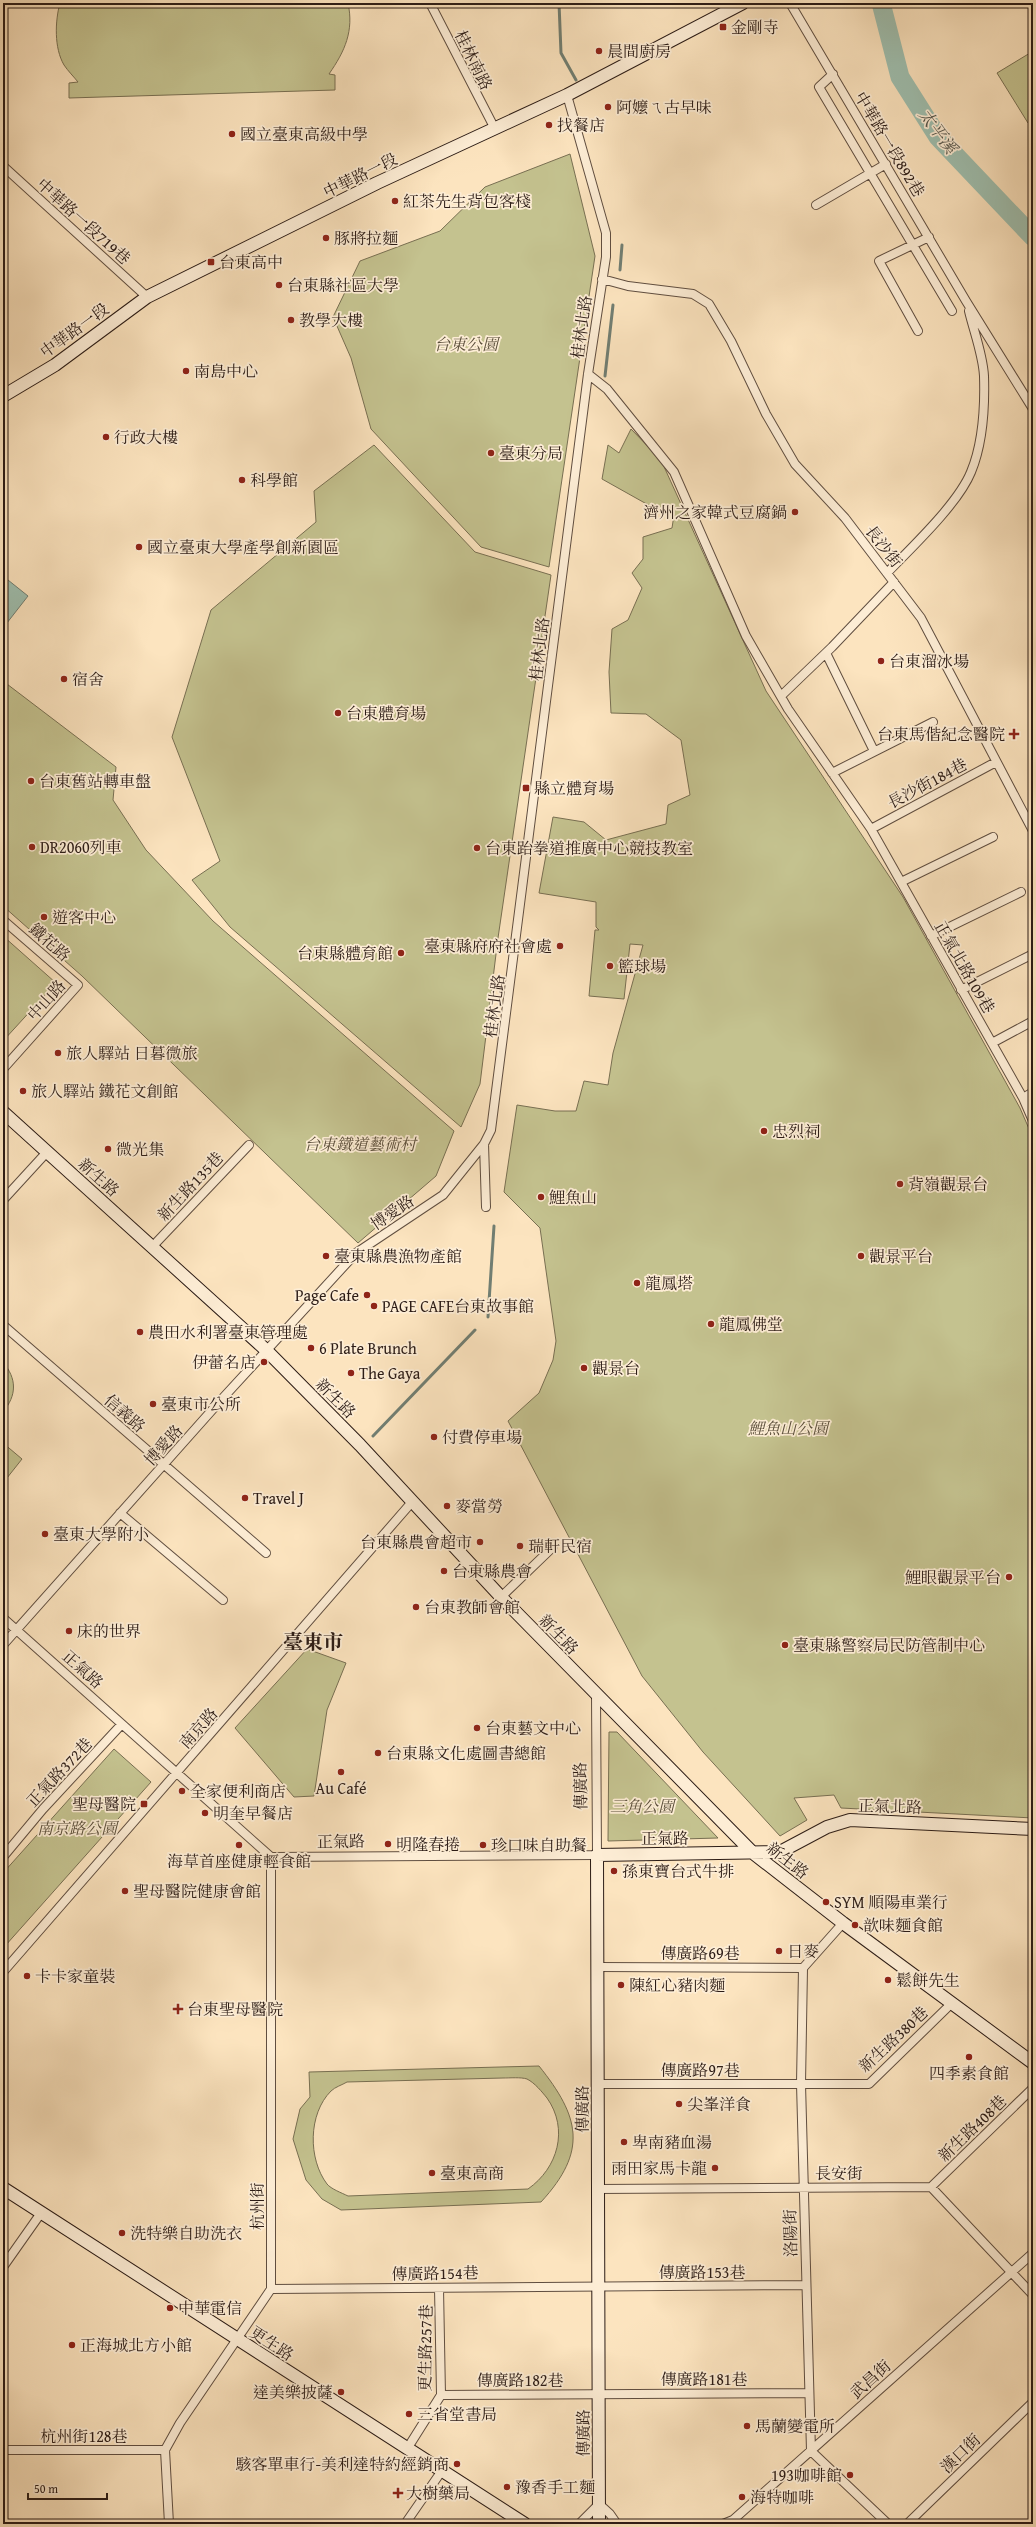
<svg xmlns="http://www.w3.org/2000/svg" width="1036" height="2527" viewBox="0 0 1036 2527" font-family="'Gentium Book Plus','Noto Serif TC',serif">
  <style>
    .green { fill: #c4c28f; stroke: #786f52; fill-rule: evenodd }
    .water { fill: #9fbfaf; stroke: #717e72 }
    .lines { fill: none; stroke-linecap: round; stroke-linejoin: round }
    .stream { stroke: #717e72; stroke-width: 3 }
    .river { stroke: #9fbfaf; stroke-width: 19 }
    .street-casing { stroke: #604e40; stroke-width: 10 }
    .secondary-casing { stroke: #2c1c16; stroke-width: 14 }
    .street { stroke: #fdedd5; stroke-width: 8 }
    .secondary { stroke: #fdedd5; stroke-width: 12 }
    .poi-dot { fill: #8f2418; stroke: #fdedd5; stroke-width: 1.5 }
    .labels { text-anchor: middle; stroke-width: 3.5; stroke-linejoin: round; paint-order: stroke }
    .poi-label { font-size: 16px; fill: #2c1c16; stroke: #fdedd5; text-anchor: start }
    .street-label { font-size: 16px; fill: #2c1c16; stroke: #fdedd5 }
    .park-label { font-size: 16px; font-style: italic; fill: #5a4e3a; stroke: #fdedd5 }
    .water-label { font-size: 17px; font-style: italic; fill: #54554c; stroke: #fdedd5 }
    .district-label { font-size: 20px; font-weight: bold; fill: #2c1c16; stroke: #fdedd5 }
  </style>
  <rect width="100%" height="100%" fill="#fce4bf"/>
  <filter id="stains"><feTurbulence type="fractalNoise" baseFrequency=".005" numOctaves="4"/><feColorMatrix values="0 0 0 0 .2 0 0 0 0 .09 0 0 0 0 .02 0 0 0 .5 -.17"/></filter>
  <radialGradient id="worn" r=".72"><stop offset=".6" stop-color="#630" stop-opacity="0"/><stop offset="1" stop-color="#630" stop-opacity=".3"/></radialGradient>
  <!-- green -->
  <path class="green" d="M60 3H348C354 31 345 51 329 74L335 75V90L69 98V83L78 82C74 77 68 71 64 65 54 48 55 21 60 3Z
    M1030 53 1033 58V120L1028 123 997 73Z
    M570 154 595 256 549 567 481 547 371 429 351 358 333 317 360 261 440 231 485 187Z
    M631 429 661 460 766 691 903 897 1020 1108 1033 1138V1818L841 1808 834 1795 794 1798 807 1820 780 1836 703 1752 642 1676 508 1421 539 1393 553 1360 556 1341 540 1228 504 1192 517 1105 555 1111H576L584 1081 608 1085 613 1053 643 945 630 944 624 999 589 996 595 930H599L596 927V902L539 893 553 817 584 822 606 840 666 824 668 805 690 795 681 740 646 714 611 713 609 672 612 629 628 620 642 588 632 573 643 559V537L672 528 674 515 652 507 602 479 608 445 619 453Z
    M374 445 475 552 551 575 498 938 480 1084 461 1127 230 927 192 880 220 861 172 737 211 610 316 522 314 491Z
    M3 681 116 767 113 800 146 850 213 921 454 1131 436 1176 358 1243 82 976 3 906Z
    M3 936 56 983 3 1041Z
    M3 1362C17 1379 17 1395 3 1412Z
    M3 1443 22 1459 3 1483Z
    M307 1649 346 1663 327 1710 314 1796 294 1797 235 1728Z
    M609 1732H617L718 1838 608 1841Z
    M114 1749 151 1782 5 1946 3 1945V1873Z
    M539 2066C580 2117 588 2151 541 2202L341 2210 322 2199 306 2180 293 2139 300 2109 310 2097 309 2072ZM503 2078C510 2078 521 2077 527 2079 535 2083 542 2092 547 2098 569 2129 558 2168 528 2189L348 2196C342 2193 331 2189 327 2184 308 2159 308 2114 331 2091 335 2087 342 2085 347 2082Z"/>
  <!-- water -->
  <path class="water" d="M3 576 28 596 3 628Z"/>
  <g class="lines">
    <!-- stream -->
    <path class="stream" d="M559 3 561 53 576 80
      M620 270 622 245
      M605 376 613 305
      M488 1317 494 1226
      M373 1436 475 1330"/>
    <!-- river -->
    <path class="river" d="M881 3 900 77 938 137 1033 237"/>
    <defs>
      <path id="street" d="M430 3 495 129
        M790 3 966 301 1033 409
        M833 74 819 87 952 311
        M3 166 147 297
        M816 205 886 164
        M602 279 628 286 693 294 709 304 731 341 766 414 795 464 845 518 921 618 1033 831
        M918 331 879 261 929 237
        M588 374 607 389 674 472 746 636 788 709 871 829 1023 1098 1033 1121
        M887 573C911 548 958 504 971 472 983 443 985 408 984 376 983 355 974 332 969 311
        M826 653 874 751
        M781 696 832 647 894 582
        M832 773 933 722
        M871 829 996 762
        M901 882 993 837
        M3 920 78 985 3 1069
        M931 936 1021 892
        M961 990 1033 954
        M992 1043 1033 1021
        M1023 1098 1033 1092
        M484 1144 486 1207
        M3 1200 47 1152
        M152 1247 249 1145
        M3 1325 266 1553
        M120 1513 223 1600
        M501 1597 553 1547
        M3 1618 271 1857 597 1855 596 1695
        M3 1645 221 1400 356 1253 443 1195 484 1144 491 1130 588 374 606 257V233L567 95
        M3 1857 43 1809 121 1725
        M843 1923 803 1968 801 2084 811 2451 888 2524
        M598 1967 803 1968
        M3 1972 412 1502
        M598 2084H869L952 2003
        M931 2187 1033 2088
        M598 2189 931 2187 1033 2295
        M3 2267 41 2213
        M271 2289 805 2285
        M441 2395 809 2393
        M407 2449 441 2395 439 2288
        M3 2450H165
        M599 2504 610 2514 617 2524
        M169 2524 165 2450 180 2423 271 2289V1857
        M405 2524 441 2472
        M579 2524 599 2504
        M723 2524 733 2520 1033 2253
        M907 2524 1033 2402"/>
      <path id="secondary" d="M3 396 55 365 147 297 377 183 567 95 743 3
        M3 1112 266 1350 360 1445 501 1597 753 1853 843 1923 1033 2063
        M3 2188 525 2524
        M599 2524 597 1855 780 1852 827 1827 850 1820 1033 1829"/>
    </defs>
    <!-- street casing -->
    <use href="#street" class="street-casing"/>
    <!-- secondary casing -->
    <use href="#secondary" class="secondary-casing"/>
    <!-- street -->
    <use href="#street" class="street"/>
    <!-- secondary -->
    <use href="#secondary" class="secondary"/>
  </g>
  <!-- markers -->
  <g class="poi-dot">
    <rect x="719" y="23" width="8" height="8" rx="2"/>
    <circle cx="599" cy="51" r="4"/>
    <circle cx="608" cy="107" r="4"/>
    <circle cx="549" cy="125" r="4"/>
    <circle cx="232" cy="134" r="4"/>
    <circle cx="395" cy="201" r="4"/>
    <circle cx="326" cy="238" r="4"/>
    <rect x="207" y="258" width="8" height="8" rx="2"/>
    <circle cx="279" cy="285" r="4"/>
    <circle cx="291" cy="320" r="4"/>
    <circle cx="186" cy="371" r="4"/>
    <circle cx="106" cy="437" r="4"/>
    <circle cx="491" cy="453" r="4"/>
    <circle cx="242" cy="480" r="4"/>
    <circle cx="795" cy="512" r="4"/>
    <circle cx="139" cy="547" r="4"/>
    <circle cx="881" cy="661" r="4"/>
    <circle cx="64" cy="679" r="4"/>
    <circle cx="338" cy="713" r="4"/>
    <path d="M1012 728h4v4h4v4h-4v4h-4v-4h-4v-4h4z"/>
    <circle cx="31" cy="781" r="4"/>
    <rect x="522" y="784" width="8" height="8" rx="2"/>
    <circle cx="32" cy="847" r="4"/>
    <circle cx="477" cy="848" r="4"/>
    <circle cx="44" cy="917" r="4"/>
    <circle cx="560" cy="946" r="4"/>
    <circle cx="401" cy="953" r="4"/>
    <circle cx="610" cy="966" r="4"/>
    <circle cx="58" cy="1053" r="4"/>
    <circle cx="23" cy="1091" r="4"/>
    <circle cx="764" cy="1131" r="4"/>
    <circle cx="108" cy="1149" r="4"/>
    <circle cx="900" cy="1184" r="4"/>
    <circle cx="541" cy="1197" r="4"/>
    <circle cx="326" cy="1256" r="4"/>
    <circle cx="861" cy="1256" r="4"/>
    <circle cx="637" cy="1283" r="4"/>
    <circle cx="367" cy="1295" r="4"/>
    <circle cx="374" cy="1306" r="4"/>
    <circle cx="711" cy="1324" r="4"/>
    <circle cx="140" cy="1332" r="4"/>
    <circle cx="311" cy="1348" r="4"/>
    <circle cx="264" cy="1362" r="4"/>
    <circle cx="584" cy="1368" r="4"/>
    <circle cx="351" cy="1373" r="4"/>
    <circle cx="153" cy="1404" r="4"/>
    <circle cx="434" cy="1437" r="4"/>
    <circle cx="245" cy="1498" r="4"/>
    <circle cx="447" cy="1506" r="4"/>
    <circle cx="45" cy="1534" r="4"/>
    <circle cx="480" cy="1542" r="4"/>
    <circle cx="520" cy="1546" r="4"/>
    <circle cx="444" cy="1571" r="4"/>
    <circle cx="1009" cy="1577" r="4"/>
    <circle cx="416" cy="1607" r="4"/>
    <circle cx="69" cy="1631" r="4"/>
    <circle cx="785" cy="1645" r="4"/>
    <circle cx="477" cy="1728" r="4"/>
    <circle cx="378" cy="1753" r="4"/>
    <circle cx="341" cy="1772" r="4"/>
    <circle cx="182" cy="1791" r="4"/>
    <rect x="140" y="1800" width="8" height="8" rx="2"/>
    <circle cx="205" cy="1813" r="4"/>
    <circle cx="388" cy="1844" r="4"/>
    <circle cx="239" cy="1845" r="4"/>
    <circle cx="483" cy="1845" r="4"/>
    <circle cx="614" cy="1871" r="4"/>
    <circle cx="125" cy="1891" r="4"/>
    <circle cx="826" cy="1902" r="4"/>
    <circle cx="855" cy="1925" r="4"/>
    <circle cx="779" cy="1951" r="4"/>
    <circle cx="27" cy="1976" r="4"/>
    <circle cx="888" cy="1980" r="4"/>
    <circle cx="621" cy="1985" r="4"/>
    <path d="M176 2003h4v4h4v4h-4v4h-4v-4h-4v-4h4z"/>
    <circle cx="969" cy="2057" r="4"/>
    <circle cx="679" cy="2104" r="4"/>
    <circle cx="624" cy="2142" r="4"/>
    <circle cx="715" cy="2168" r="4"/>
    <circle cx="432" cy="2173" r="4"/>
    <circle cx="122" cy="2233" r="4"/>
    <circle cx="170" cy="2308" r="4"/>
    <circle cx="72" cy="2345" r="4"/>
    <circle cx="341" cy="2392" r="4"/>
    <circle cx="409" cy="2414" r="4"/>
    <circle cx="747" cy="2426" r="4"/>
    <circle cx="457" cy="2464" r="4"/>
    <circle cx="850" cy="2475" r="4"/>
    <circle cx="507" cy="2487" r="4"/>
    <path d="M396 2487h4v4h4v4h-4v4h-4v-4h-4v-4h4z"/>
    <circle cx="742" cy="2497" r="4"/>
  </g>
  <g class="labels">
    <!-- poi labels -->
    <g class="poi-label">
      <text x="731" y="33">金剛寺</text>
      <text x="607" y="57">晨間廚房</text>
      <text x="616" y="113">阿嬤ㄟ古早味</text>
      <text x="557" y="131">找餐店</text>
      <text x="240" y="140">國立臺東高級中學</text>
      <text x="403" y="207">紅茶先生背包客棧</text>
      <text x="334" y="244">豚將拉麵</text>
      <text x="219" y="268">台東高中</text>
      <text x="287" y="291">台東縣社區大學</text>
      <text x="299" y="326">教學大樓</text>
      <text x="194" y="377">南島中心</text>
      <text x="114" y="443">行政大樓</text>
      <text x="499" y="459">臺東分局</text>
      <text x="250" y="486">科學館</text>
      <text x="787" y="518" text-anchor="end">濟州之家韓式豆腐鍋</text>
      <text x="147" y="553">國立臺東大學產學創新園區</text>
      <text x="889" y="667">台東溜冰場</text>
      <text x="72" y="685">宿舍</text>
      <text x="346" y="719">台東體育場</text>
      <text x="1005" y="740" text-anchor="end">台東馬偕紀念醫院</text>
      <text x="39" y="787">台東舊站轉車盤</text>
      <text x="534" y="794">縣立體育場</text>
      <text x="40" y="853">DR2060列車</text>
      <text x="485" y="854">台東跆拳道推廣中心競技教室</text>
      <text x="52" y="923">遊客中心</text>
      <text x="552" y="952" text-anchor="end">臺東縣府府社會處</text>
      <text x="393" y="959" text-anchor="end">台東縣體育館</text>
      <text x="618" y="972">籃球場</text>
      <text x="66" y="1059">旅人驛站 日暮微旅</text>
      <text x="31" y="1097">旅人驛站 鐵花文創館</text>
      <text x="772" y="1137">忠烈祠</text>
      <text x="116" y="1155">微光集</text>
      <text x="908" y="1190">背嶺觀景台</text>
      <text x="549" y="1203">鯉魚山</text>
      <text x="334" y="1262">臺東縣農漁物產館</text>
      <text x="869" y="1262">觀景平台</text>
      <text x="645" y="1289">龍鳳塔</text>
      <text x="359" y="1301" text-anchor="end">Page Cafe</text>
      <text x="382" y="1312">PAGE CAFE台東故事館</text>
      <text x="719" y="1330">龍鳳佛堂</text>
      <text x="148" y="1338">農田水利署臺東管理處</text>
      <text x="319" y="1354">6 Plate Brunch</text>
      <text x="256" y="1368" text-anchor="end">伊蕾名店</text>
      <text x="592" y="1374">觀景台</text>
      <text x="359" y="1379">The Gaya</text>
      <text x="161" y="1410">臺東市公所</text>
      <text x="442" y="1443">付費停車場</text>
      <text x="253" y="1504">Travel J</text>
      <text x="455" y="1512">麥當勞</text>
      <text x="53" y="1540">臺東大學附小</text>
      <text x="472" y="1548" text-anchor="end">台東縣農會超市</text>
      <text x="528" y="1552">瑞軒民宿</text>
      <text x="452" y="1577">台東縣農會</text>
      <text x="1001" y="1583" text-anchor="end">鯉眼觀景平台</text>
      <text x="424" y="1613">台東教師會館</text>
      <text x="77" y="1637">床的世界</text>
      <text x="793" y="1651">臺東縣警察局民防管制中心</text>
      <text x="485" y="1734">台東藝文中心</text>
      <text x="386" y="1759">台東縣文化處圖書總館</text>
      <text x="341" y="1794" text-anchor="middle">Au Café</text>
      <text x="190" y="1797">全家便利商店</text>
      <text x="136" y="1810" text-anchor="end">聖母醫院</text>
      <text x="213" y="1819">明奎早餐店</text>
      <text x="396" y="1850">明隆春捲</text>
      <text x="491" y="1851">珍口味自助餐</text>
      <text x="239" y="1867" text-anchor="middle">海草首座健康輕食館</text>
      <text x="622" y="1877">孫東寶台式牛排</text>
      <text x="133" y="1897">聖母醫院健康會館</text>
      <text x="834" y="1908">SYM 順陽車業行</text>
      <text x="863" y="1931">歆味麵食館</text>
      <text x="787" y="1957">日麥</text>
      <text x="35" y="1982">卡卡家童裝</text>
      <text x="896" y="1986">鬆餅先生</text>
      <text x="629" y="1991">陳紅心豬肉麵</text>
      <text x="187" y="2015">台東聖母醫院</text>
      <text x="969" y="2079" text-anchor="middle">四季素食館</text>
      <text x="687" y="2110">尖峯洋食</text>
      <text x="632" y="2148">卑南豬血湯</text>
      <text x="707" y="2174" text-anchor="end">雨田家馬卡龍</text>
      <text x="440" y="2179">臺東高商</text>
      <text x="130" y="2239">洗特樂自助洗衣</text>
      <text x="178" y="2314">中華電信</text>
      <text x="80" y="2351">正海城北方小館</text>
      <text x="333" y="2398" text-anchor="end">達美樂披薩</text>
      <text x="417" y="2420">三省堂書局</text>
      <text x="755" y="2432">馬蘭變電所</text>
      <text x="449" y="2470" text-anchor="end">駭客單車行-美利達特約經銷商</text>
      <text x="842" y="2481" text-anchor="end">193咖啡館</text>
      <text x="515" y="2493">豫香手工麵</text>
      <text x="406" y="2499">大樹藥局</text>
      <text x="750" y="2503">海特咖啡</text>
    </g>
    <!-- street labels -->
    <g class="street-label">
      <text transform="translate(474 60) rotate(64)" y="6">桂林南路</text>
      <text transform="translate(890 144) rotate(59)" y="6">中華路一段892巷</text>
      <text transform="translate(360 175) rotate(-26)" y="6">中華路一段</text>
      <text transform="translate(84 221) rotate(42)" y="6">中華路一段719巷</text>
      <text transform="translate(581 327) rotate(-82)" y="6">桂林北路</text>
      <text transform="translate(74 330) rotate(-36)" y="6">中華路一段</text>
      <text transform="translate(884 546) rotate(52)" y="6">長沙街</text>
      <text transform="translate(539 649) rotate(-83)" y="6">桂林北路</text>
      <text transform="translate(927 783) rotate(-28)" y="6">長沙街184巷</text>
      <text transform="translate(50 942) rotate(41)" y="6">鐵花路</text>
      <text transform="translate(965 967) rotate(60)" y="6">正氣北路109巷</text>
      <text transform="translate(46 1000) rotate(-48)" y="6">中山路</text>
      <text transform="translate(494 1006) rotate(-82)" y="6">桂林北路</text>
      <text transform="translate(99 1177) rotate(42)" y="6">新生路</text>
      <text transform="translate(190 1186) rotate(-47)" y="6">新生路135巷</text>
      <text transform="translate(392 1212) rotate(-34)" y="6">博愛路</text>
      <text transform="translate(336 1398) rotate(45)" y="6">新生路</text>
      <text transform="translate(125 1413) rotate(41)" y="6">信義路</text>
      <text transform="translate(163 1445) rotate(-48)" y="6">博愛路</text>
      <text transform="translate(559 1634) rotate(46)" y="6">新生路</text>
      <text transform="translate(83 1669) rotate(42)" y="6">正氣路</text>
      <text transform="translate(198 1728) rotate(-48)" y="6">南京路</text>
      <text transform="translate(59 1772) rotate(-47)" y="6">正氣路372巷</text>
      <text transform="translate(580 1786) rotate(-91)" y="6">傳廣路</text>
      <text transform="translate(890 1806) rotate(2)" y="6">正氣北路</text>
      <text x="665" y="1844">正氣路</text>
      <text transform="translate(341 1841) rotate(-1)" y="6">正氣路</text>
      <text transform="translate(788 1860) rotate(38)" y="6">新生路</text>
      <text x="700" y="1959">傳廣路69巷</text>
      <text transform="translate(893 2039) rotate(-43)" y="6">新生路380巷</text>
      <text x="700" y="2076">傳廣路97巷</text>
      <text transform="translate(582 2109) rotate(-90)" y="6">傳廣路</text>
      <text transform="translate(972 2128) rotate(-44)" y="6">新生路408巷</text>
      <text x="839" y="2179">長安街</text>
      <text transform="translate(257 2206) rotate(-90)" y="6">杭州街</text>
      <text transform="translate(790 2233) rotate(-91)" y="6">洛陽街</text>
      <text x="702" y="2278">傳廣路153巷</text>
      <text transform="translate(435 2273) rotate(-1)" y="6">傳廣路154巷</text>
      <text transform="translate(272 2343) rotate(33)" y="6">更生路</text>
      <text transform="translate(425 2348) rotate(-89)" y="6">更生路257巷</text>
      <text x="704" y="2385">傳廣路181巷</text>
      <text transform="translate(870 2379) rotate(-42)" y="6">武昌街</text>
      <text x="520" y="2386">傳廣路182巷</text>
      <text transform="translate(583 2433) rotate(-90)" y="6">傳廣路</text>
      <text x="84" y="2442">杭州街128巷</text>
      <text transform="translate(960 2453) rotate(-44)" y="6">漢口街</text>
    </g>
    <!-- park labels -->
    <g class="park-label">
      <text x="466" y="350">台東公園</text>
      <text x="360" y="1150">台東鐵道藝術村</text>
      <text x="788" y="1434">鯉魚山公園</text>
      <text x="642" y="1812">三角公園</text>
      <text x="77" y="1834">南京路公園</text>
    </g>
    <!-- water labels -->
    <g class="water-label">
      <text transform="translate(938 131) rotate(53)" y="6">太平溪</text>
    </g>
    <!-- district labels -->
    <g class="district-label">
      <text x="313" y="1649">臺東市</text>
    </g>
  </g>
  <!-- margin -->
  <rect width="1036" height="2527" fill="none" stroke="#fce4bf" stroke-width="16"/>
  <rect x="4" y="4" width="1028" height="2519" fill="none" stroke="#2c1c16" stroke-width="2"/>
  <rect x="8" y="8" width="1020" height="2511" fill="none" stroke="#2c1c16"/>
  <!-- scale -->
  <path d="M28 2493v6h79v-6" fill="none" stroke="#2c1c16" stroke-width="2"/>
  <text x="34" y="2493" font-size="12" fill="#2c1c16" stroke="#fdedd5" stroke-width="3" paint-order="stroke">50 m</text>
  <rect width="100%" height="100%" filter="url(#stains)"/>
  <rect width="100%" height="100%" fill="url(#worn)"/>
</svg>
